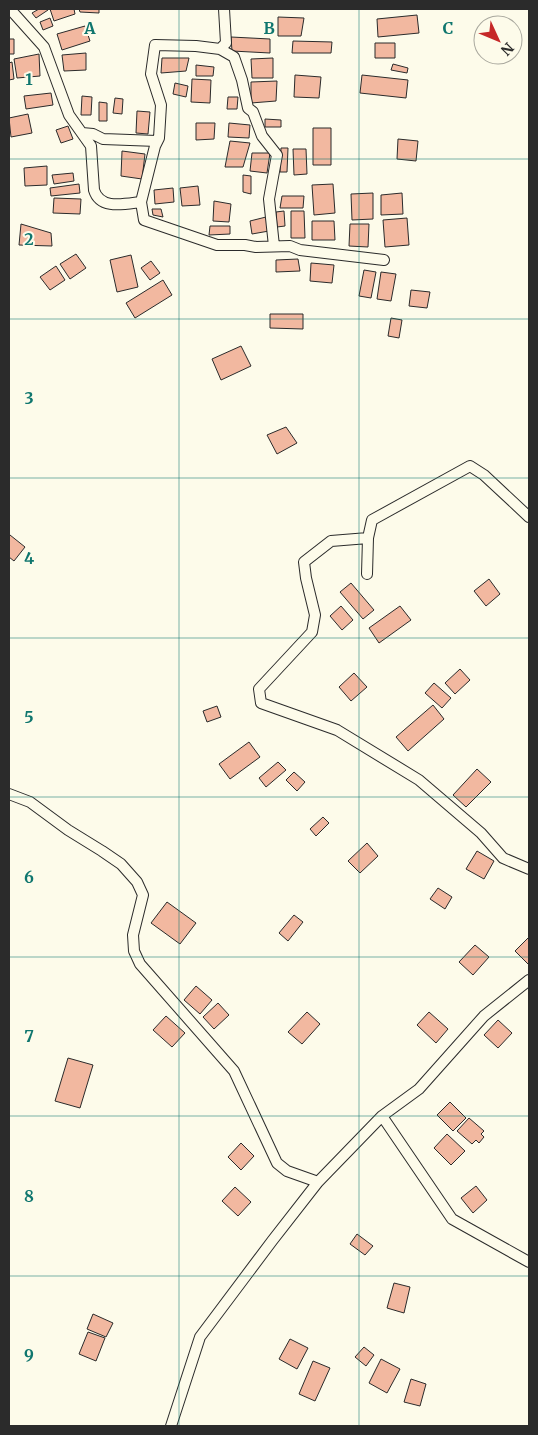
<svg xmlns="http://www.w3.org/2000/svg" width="538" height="1435" viewBox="0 0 538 1435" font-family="Merriweather,serif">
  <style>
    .building { fill: #f2b8a0; stroke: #2b2b2b }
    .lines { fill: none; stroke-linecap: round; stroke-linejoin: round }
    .minor-casing { stroke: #2b2b2b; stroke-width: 12 }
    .minor { stroke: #fdfbea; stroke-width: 10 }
    .grid { fill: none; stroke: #0f766e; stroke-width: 1; stroke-opacity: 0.55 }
    .grid-label { font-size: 16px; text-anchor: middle; font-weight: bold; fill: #0f766e; stroke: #fdfbea; stroke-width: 4; stroke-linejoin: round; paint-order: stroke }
  </style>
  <rect width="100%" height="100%" fill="#fdfbea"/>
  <!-- building -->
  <path class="building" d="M39 9H47L48 10 36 18 32 13Z
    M50 9H74L75 14 54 21Z
    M79 9H99V13L80 12Z
    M417 15 419 33 378 37 377 19Z
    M278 17 304 18 301 36H278Z
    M50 18 53 26 43 30 40 22Z
    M85 26 90 41 62 50 57 34Z
    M231 37 270 39V53L232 51Z
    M9 39H14V54H9Z
    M293 41 332 42 331 53H292Z
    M375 43H395V58H375Z
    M86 53V70L64 71 62 55Z
    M39 54 40 76 17 78 14 59Z
    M162 58H189L186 71 161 73Z
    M273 58V78H252L251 59Z
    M12 62 14 79 9 80V63Z
    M393 64 408 68 407 73 391 70Z
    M196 65 214 67 213 76H196Z
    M295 75 321 77 319 98 294 97Z
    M362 75 408 80 406 98 360 93Z
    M192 79 211 80 210 103 191 102Z
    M277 81 276 101 251 103V82Z
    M175 83 188 86 186 97 173 94Z
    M51 93 53 105 26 109 24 96Z
    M82 96 92 97 91 115H81Z
    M228 97H238L237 109H227Z
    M115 98 123 99 122 114 113 113Z
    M99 102 107 103V121H99Z
    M137 111 150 112 148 134 136 133Z
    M28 114 32 133 11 137 9 118Z
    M265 119 281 120V127H265Z
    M196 123H215L214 139 196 140Z
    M229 123 250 125 249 138 228 137Z
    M68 126 73 139 61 143 56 130Z
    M313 128H331V165H313Z
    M398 139 418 141 416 161 397 159Z
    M230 141 250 143 243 167H225Z
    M281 148H288L287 172H280Z
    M293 149H306L307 174 294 175Z
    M122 151 145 154 142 179 121 176Z
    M252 153H270L267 173 250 171Z
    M47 166V185L25 186 24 168Z
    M73 173 74 181 54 184 52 175Z
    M243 175 251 176V194L243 192Z
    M79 184 80 193 51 196 50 188Z
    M333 184 335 213 314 215 312 185Z
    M198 186 200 205 182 206 180 188Z
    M173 188 174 202 155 204 154 190Z
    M373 193V219L352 220 351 194Z
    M402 193 403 214 381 215V195Z
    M282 196H304L303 208H280Z
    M54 198 81 199 80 214 53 213Z
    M214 201 231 204 229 222 213 221Z
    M152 209H161L163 217 153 215Z
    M284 211 285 226 277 227 276 212Z
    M291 211H304L305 238H291Z
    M266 217 269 231 252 234 250 221Z
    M407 218 409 245 385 247 383 220Z
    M312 221H334L335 240H312Z
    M21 224 51 233 52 246 19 245Z
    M350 224H369L368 247 349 246Z
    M210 226H230V234L209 235Z
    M76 254 86 268 70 279 60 264Z
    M131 255 138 287 117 292 110 260Z
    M298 259 300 271 276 272V260Z
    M151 261 160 273 150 280 141 268Z
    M311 263 334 265 332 283 310 281Z
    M56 266 65 280 50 290 40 277Z
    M364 270 376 272 371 298 359 296Z
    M381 272 396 274 391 301 377 299Z
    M163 280 172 295 135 318 126 303Z
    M411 290 430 292 427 308 409 306Z
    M270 314H303V329L270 328Z
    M391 318 402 320 399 338 388 336Z
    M241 346 251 366 221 380 212 359Z
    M286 427 297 443 277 454 267 435Z
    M10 535 25 547 14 561 9 557V537Z
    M489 579 500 594 486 606 474 591Z
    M351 583 374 610 363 619 340 592Z
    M341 606 353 620 342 630 330 616Z
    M400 606 411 620 379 643 369 628Z
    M460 669 470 680 455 694 445 683Z
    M354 673 367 687 351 701 339 687Z
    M434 683 451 698 442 708 425 693Z
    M433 705 444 719 408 751 396 737Z
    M217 706 221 717 207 722 203 711Z
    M249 742 260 757 230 779 219 764Z
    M278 762 286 770 266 787 259 778Z
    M477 769 491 782 466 807 453 795Z
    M294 772 305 782 297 791 286 780Z
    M323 817 329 823 316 836 310 829Z
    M367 843 378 856 360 873 348 861Z
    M477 851 494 861 484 879 466 869Z
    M438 888 452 897 445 909 430 899Z
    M167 902 196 923 180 944 151 923Z
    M294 915 303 922 288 941 279 933Z
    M528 938 529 940V965L515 951Z
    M475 945 489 957 473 975 459 962Z
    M196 986 212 1000 200 1014 184 1000Z
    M218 1003 229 1015 214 1029 203 1017Z
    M307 1012 320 1024 302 1044 288 1032Z
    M429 1012 448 1029 436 1043 417 1025Z
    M166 1016 185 1033 172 1047 153 1030Z
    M498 1020 512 1033 498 1048 484 1035Z
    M68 1058 93 1065 80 1108 55 1101Z
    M450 1102 466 1118 453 1131 437 1115Z
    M469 1118 484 1131 481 1134 484 1137 479 1143 476 1140 472 1144 457 1131Z
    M447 1134 465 1151 451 1165 434 1148Z
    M241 1143 254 1156 241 1170 228 1157Z
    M476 1186 487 1200 473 1213 461 1198Z
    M235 1187 251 1202 238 1216 222 1201Z
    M357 1234 373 1246 365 1255 350 1244Z
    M394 1283 410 1287 404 1313 387 1308Z
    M93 1314 113 1323 106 1337 87 1329Z
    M88 1332 105 1338 96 1361 79 1354Z
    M290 1339 308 1348 297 1369 279 1359Z
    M364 1347 374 1355 366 1366 355 1357Z
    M381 1359 400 1369 387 1393 369 1383Z
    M313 1361 330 1368 315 1401 299 1394Z
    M411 1379 426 1384 420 1406 404 1402Z"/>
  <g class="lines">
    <defs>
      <path id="minor" d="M10 9 44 47 69 115 91 146 94 190C100 210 124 204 141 202
        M220 49 226 43 224 9
        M82 133 93 134 103 139 157 141
        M274 246 269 199 277 155 262 136 253 112 248 108 242 80 234 57 220 49 196 46 155 45 151 74 161 105 159 138 155 146 141 202 144 220 217 245H245L256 247 290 246 300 250 384 260
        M368 538 331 541 304 562 306 578 315 615 312 632 259 689 261 703 337 730 419 780 481 833 503 858 529 869
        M367 574 368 538 372 520 470 466 484 475 529 517
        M9 794 30 802 68 830 102 851 121 864 137 882 143 895 133 935 134 951 140 964 234 1071 277 1163 287 1171 318 1182
        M382 1116 452 1219 529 1262
        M171 1426 200 1337 272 1241 318 1182 382 1116 419 1089 484 1016 529 980"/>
    </defs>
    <!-- minor casing -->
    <use href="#minor" class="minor-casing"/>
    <!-- minor -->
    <use href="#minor" class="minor"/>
  </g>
  <!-- grid -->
  <path class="grid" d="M179 9V1426M359 9V1426M9 159H529M9 319H529M9 478H529M9 638H529M9 797H529M9 957H529M9 1116H529M9 1276H529"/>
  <g class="grid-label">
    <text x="90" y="34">A</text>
    <text x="269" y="34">B</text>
    <text x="448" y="34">C</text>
    <text x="29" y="85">1</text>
    <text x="29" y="245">2</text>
    <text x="29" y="404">3</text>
    <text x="29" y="564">4</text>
    <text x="29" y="723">5</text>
    <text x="29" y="883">6</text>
    <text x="29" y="1042">7</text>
    <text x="29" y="1202">8</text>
    <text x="29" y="1361">9</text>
  </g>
  <!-- border -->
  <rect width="538" height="1435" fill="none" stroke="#2b2b2b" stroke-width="20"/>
  <!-- north arrow -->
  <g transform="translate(498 40) rotate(134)"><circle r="24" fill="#fdfbea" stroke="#a9a89e"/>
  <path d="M0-4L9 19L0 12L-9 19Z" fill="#c62828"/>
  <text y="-8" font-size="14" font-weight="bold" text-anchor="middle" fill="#2b2b2b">N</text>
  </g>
</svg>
